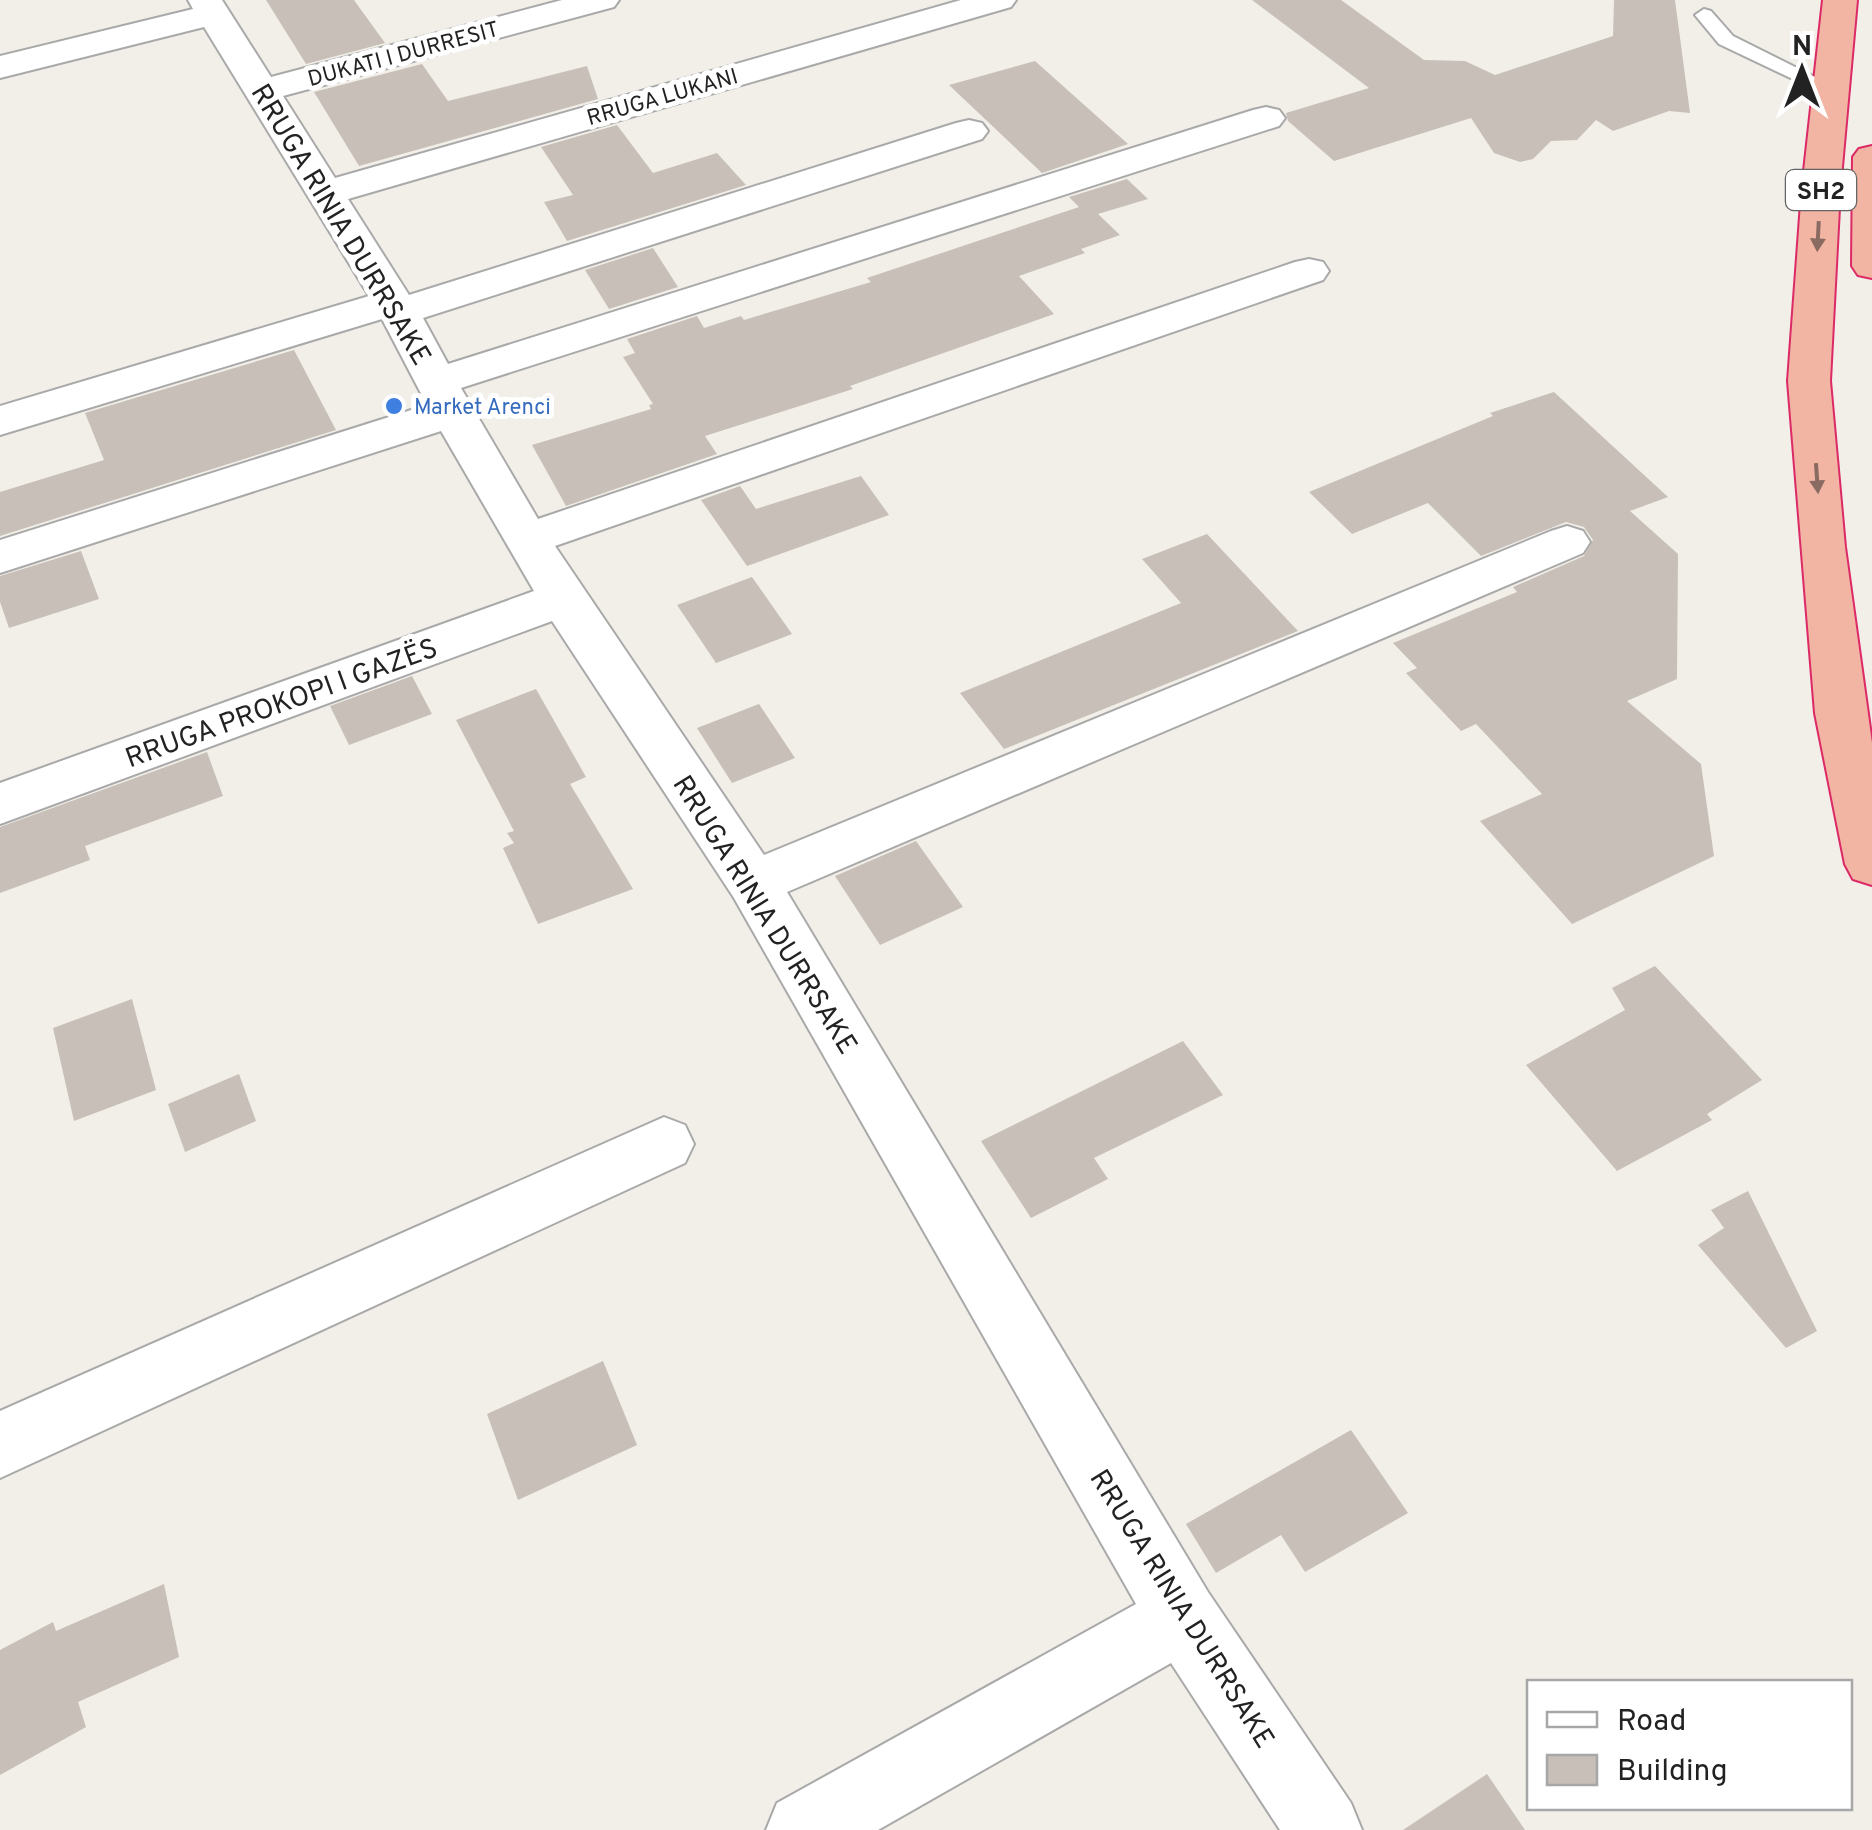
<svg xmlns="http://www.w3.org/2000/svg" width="1872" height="1830" viewBox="0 0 1872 1830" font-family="Overpass,sans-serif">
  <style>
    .building { fill: #c7bfb8 }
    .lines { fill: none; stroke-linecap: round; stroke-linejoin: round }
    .service-casing { stroke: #a9a9a9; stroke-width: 4 }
    .minor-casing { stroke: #a9a9a9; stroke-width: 4 }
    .trunk-casing { stroke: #dc2a67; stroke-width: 4 }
    .service { fill: #fff; fill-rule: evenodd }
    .minor { fill: #fff; fill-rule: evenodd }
    .trunk { fill: #f2b4a3; fill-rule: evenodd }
    .oneway { fill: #8a6b62 }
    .shop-dot { fill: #3f7fe0; stroke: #fff; stroke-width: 4 }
    .labels { text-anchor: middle; stroke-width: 10; stroke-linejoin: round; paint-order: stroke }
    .far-street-label { font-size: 22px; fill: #222; stroke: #fff }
    .far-shop-label { font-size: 22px; fill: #366cbe; stroke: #fff; text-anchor: start }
    .shield { fill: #fff; stroke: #646464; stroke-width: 2.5 }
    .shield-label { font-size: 25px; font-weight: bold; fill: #222 }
    .street-label { font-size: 28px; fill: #222; stroke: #fff }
  </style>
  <rect width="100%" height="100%" fill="#f2efe9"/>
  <!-- building -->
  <path class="building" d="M266 0H354L385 43 306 64Z
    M1252 0H1341L1424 60 1465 61 1495 75 1613 36 1614 0H1675L1690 113 1669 111 1613 131 1596 120 1577 140 1551 141 1533 159 1520 162 1494 153 1471 118 1334 161 1288 121 1286 113 1369 88Z
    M1035 61 1128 144 1042 173 949 85Z
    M422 64 448 101 587 66 598 99 359 166 314 92Z
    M617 125 653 173 717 153 746 185 567 241 544 202 573 195 541 147Z
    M1127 179 1148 199 1098 214 1120 235 1081 249 1085 253 1019 276 1054 314 850 386 853 389 705 436 717 454 566 506 532 445 651 409 649 405 653 404 623 357 635 353 627 339 697 316 704 328 741 316 744 320 871 282 867 278 1079 207 1069 197Z
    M653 248 678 287 609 309 585 270Z
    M294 350 336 430 0 536V492L104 460 85 413Z
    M1554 392 1668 497 1630 511 1678 554 1677 679 1627 701 1701 764 1714 856 1572 924 1480 821 1542 794 1476 724 1461 731 1406 673 1417 668 1393 643 1517 592 1513 587 1584 556 1593 540 1584 527 1566 522 1481 556 1428 503 1352 534 1309 492 1493 416 1490 413Z
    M861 476 889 515 747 566 701 500 740 486 756 509Z
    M1207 534 1298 631 1004 749 960 693 1181 603 1142 559Z
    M81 551 99 599 9 628 0 602V576Z
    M752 577 792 634 716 663 677 605Z
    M412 676 432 714 349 745 330 706Z
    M536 689 586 777 570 784 633 889 538 924 503 848 514 843 507 833 514 831 456 720Z
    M759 704 795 758 732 783 697 728Z
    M207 752 223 796 85 846 90 860 0 893V827Z
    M916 841 963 907 880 945 835 876Z
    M1655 966 1762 1080 1707 1114 1712 1120 1617 1171 1526 1065 1625 1010 1612 988Z
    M132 999 156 1090 74 1121 53 1028Z
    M1183 1041 1223 1095 1094 1158 1108 1179 1031 1218 981 1141Z
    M239 1074 256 1121 185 1152 168 1104Z
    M1748 1191 1817 1331 1786 1348 1698 1245 1724 1228 1711 1210Z
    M603 1361 637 1445 518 1500 487 1414Z
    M1351 1430 1408 1513 1305 1572 1281 1535 1216 1573 1186 1524Z
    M164 1584 179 1657 78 1702 86 1727 0 1775V1650L53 1622 56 1631Z
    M1487 1774 1525 1830H1403Z"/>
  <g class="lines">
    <defs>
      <path id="service" d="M1704 9 1711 11 1733 36 1839 89 1836 93H1822L1719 44 1695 15Z"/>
      <path id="minor" d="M188 0H222L271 77 562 0H619L614 7 283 96 335 178 961 0H1016L1011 7 348 199 409 295 956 123 969 120 982 123 988 131 982 139 423 318 448 364 1253 110 1266 107 1279 110 1285 118 1279 126 461 388 538 519 1295 262 1309 259 1323 262 1329 271 1323 280 555 546 764 855 1551 531 1567 526 1583 531 1590 542 1583 553 787 892 1208 1592 1351 1803 1362 1830H1280L1171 1663 878 1830H766L777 1803 1136 1604 734 898 552 621 0 824V783L534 591 441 431 0 573V540L427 405 382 319 0 435V406L369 296 204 27 0 78V56L193 9Z
        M664 1117 685 1125 694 1144 685 1163 0 1478V1411Z"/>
      <path id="trunk" d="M1823 0H1857L1840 189 1830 381 1845 547 1872 743V885L1853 879 1845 864 1815 713 1788 381 1802 189Z
        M1872 146V278L1858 275 1852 266 1853 157 1859 149Z"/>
    </defs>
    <!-- service casing -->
    <use href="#service" class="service-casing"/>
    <!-- minor casing -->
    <use href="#minor" class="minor-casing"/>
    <!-- trunk casing -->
    <use href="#trunk" class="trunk-casing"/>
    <!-- service -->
    <use href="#service" class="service"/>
    <!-- minor -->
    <use href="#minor" class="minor"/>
    <!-- trunk -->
    <use href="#trunk" class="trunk"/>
  </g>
  <!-- one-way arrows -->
  <defs><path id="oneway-solid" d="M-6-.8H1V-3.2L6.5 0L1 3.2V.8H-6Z" transform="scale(2.5)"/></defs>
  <g class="oneway">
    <use href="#oneway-solid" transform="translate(1818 236) rotate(93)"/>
    <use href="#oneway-solid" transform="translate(1817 478) rotate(86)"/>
  </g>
  <!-- markers -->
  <circle class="shop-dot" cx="394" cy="406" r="10"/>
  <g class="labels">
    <!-- far-street labels -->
    <g class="far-street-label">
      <text transform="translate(403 53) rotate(-15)" y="8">DUKATI I DURRESIT</text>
      <text transform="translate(662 96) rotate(-16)" y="8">RRUGA LUKANI</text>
    </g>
    <!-- far-shop labels -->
    <g class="far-shop-label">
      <text x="414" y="414">Market Arenci</text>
    </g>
    <!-- shield labels -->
    <rect class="shield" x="1786" y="170" width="70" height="40" rx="8"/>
    <g class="shield-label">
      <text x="1821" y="199">SH2</text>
    </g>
    <!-- street labels -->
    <g class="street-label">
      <text transform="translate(342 224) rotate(59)" y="10">RRUGA RINIA DURRSAKE</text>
      <text transform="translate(281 702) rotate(-20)" y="10">RRUGA PROKOPI I GAZËS</text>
      <text transform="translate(766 914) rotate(58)" y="10">RRUGA RINIA DURRSAKE</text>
      <text transform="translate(1183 1608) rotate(58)" y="10">RRUGA RINIA DURRSAKE</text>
    </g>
  </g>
  <!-- legend -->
  <rect x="1527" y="1680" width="325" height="130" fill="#ffffff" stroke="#a7a7a7" stroke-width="2.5"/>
  <rect x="1547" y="1712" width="50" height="15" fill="#ffffff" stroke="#a7a7a7" stroke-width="2.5"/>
  <text x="1617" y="1730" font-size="30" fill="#222222">Road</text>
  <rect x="1547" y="1755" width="50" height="30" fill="#c7bfb8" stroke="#a7a7a7" stroke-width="2.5"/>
  <text x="1617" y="1780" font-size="30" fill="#222222">Building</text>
  <!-- north arrow -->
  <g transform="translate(1802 70)" stroke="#ffffff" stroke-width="8" paint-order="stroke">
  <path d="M0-8L18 38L0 25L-18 38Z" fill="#222222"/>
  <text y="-15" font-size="28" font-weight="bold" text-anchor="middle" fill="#222222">N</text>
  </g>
</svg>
